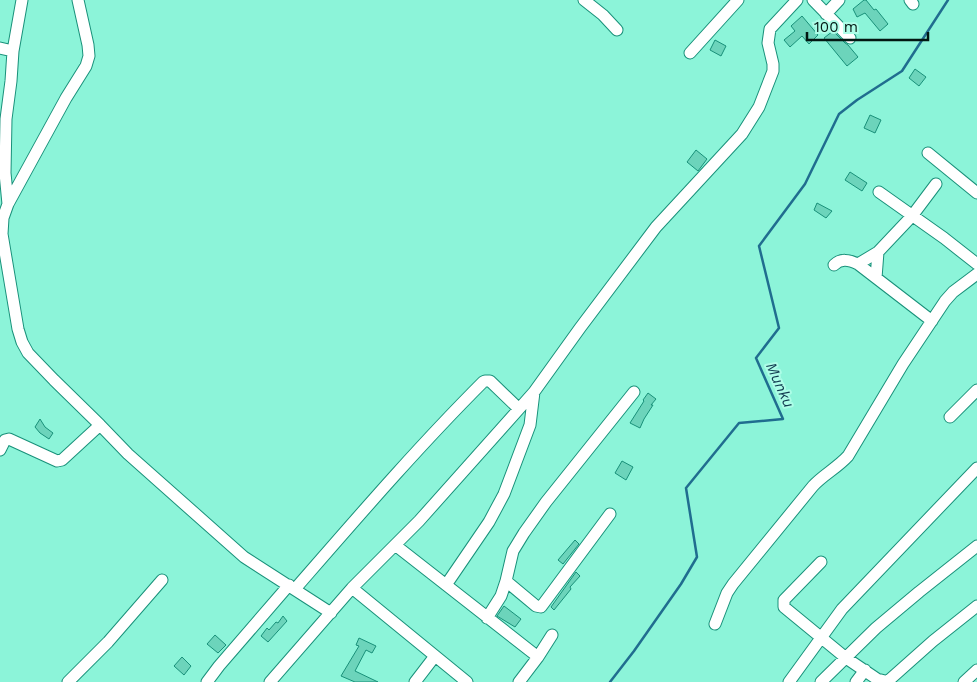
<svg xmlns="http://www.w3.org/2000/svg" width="977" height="682" viewBox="0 0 977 682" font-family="'Work Sans',sans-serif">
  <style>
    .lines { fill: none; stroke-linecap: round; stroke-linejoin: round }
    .stream { stroke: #206d8f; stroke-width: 2.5 }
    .building { fill: #6cd4bb; stroke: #199079 }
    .minor-casing { stroke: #19917a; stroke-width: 13 }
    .minor { stroke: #fff; stroke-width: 11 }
    .labels { text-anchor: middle; stroke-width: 4; stroke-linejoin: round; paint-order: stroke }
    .water-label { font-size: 15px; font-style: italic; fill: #103a4f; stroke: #adfde7 }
  </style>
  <rect width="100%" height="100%" fill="#8cf4d9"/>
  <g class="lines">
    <!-- stream -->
    <path class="stream" d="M610 682 634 651 681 584 697 557 686 488 739 423 783 419 756 358 779 328 759 246 805 184 839 114 857 100 902 71 948 0"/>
  </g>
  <!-- building -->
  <path class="building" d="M864 0H866L874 10 876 9 888 24 880 31 865 13 857 17 853 9Z
    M802 16 818 35 809 44 802 36 790 47 784 40 795 31 791 26Z
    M833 31 845 43 848 45 858 57 847 66 824 38Z
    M715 40 726 46 721 56 710 50Z
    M915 69 926 77 919 86 909 78Z
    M870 115 881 120 875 133 864 128Z
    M696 150 707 159 698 171 687 162Z
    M850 172 867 183 862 191 845 180Z
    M817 203 832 211 826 218 814 210Z
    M648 393 656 399 651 405H653L644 419 640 428 630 423 644 401 643 400Z
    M40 419 45 427 53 433 49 439 40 433 35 427Z
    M622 461 633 467 626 480 615 473Z
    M575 540 579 544 563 564 558 560Z
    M576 572 580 576 570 587 571 589 554 610 551 607Z
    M504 606 521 619 515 627 497 616Z
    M283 616 287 621 268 642 261 636 267 628 269 630 276 622 278 623Z
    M215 635 226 645 218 653 207 644Z
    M359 638 376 646 372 653 366 650 355 671 378 682H355L341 676 359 646 356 645Z
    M182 657 191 666 184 675 174 666Z"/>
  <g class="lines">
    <defs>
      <path id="minor" d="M78 0 88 45 89 56 86 66 66 98 8 204 3 218 2 234 18 329 22 342 28 353 54 380 100 425 128 454 244 557 331 613
        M584 0 603 15 617 30
        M813 0 850 38
        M910 0 913 4
        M826 14 839 0
        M0 48 13 51
        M690 53 738 0
        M928 153 977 193
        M879 192 944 238 977 264
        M8 204 5 173 6 119 11 81 13 51 22 0
        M858 264 878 252
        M834 265C841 258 849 260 858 264L932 321
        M876 278 878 252 912 216 936 184
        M950 417 977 390
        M0 450 5 440 9 439 57 461 62 460 100 425
        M395 545 538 657
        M821 562 784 600V607L846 658 877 679 889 682
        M506 581 536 606 541 607 610 514
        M446 585 489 522 504 494 530 425 534 392
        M352 588 467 682
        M295 589C356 519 417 448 483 382L485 381H490L518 408
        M487 618 501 596 506 581 513 551 524 533 546 502 634 392
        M715 624 727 593 733 584 813 486C823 475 837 468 848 456L903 364 945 301 953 292 977 274
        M888 681 933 641 977 606
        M68 682 108 642 162 580
        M207 682 219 666 289 585
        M270 682 352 588 419 521 534 392 580 328 656 227 742 134 759 107 773 71V64L768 43 770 29 797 0
        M415 682 435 656
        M519 682 538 657 552 635
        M789 682 842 609 977 468
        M821 682 876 628 919 592 977 546
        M856 682 865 670
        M964 682 977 670"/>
    </defs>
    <!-- minor casing -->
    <use href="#minor" class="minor-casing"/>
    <!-- minor -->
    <use href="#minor" class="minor"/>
  </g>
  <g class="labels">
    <!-- water labels -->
    <g class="water-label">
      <text transform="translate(780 385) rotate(66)" y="5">Munku</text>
    </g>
  </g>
  <!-- scale -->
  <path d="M807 32v8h121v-8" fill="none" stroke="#021712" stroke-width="2.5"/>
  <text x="814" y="32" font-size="15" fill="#021712" stroke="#adfde7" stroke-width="4" paint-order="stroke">100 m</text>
</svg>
